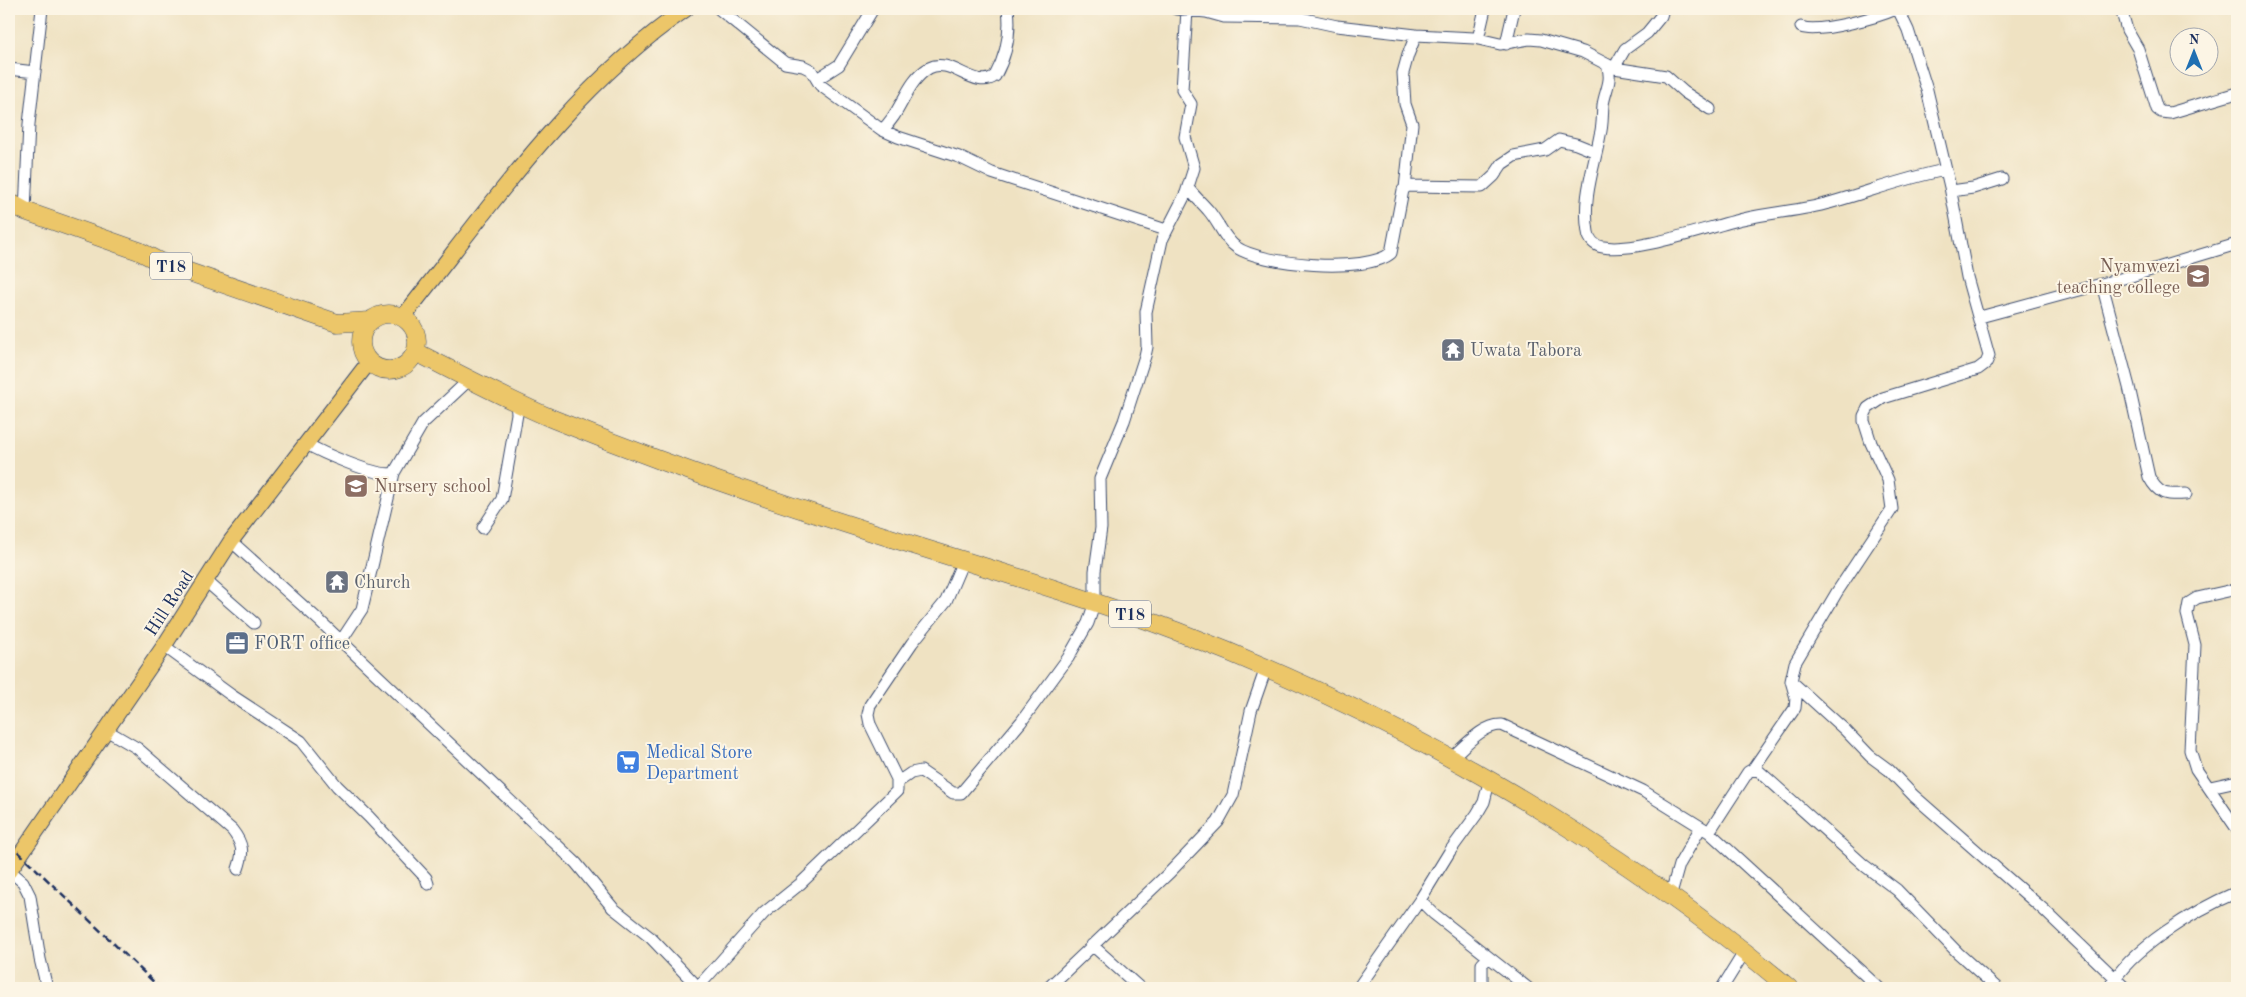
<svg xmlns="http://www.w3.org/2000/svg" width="2246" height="997" viewBox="0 0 2246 997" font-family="'Old Standard TT',serif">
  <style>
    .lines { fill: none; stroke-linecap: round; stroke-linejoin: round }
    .minor-casing { stroke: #3b4a6d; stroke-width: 13 }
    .major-casing { stroke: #3b4a6d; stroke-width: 17 }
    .highway-casing { stroke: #3b4a6d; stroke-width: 19 }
    .minor { stroke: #fff; stroke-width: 11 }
    .major { stroke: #ecc669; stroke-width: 15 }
    .highway { stroke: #ecc669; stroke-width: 18 }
    .rail { stroke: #1b2f5e; stroke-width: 2.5; stroke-dasharray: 8 4; stroke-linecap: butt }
    .labels { text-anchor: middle; stroke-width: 4; stroke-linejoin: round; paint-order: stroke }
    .shield { fill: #fcf5e5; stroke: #5e6a86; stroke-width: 1 }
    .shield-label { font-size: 16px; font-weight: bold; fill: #1b2f5e }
    .education-label { font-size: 18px; fill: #785e54; stroke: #fcf5e5; text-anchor: end }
    .worship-label { font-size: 18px; fill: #5b616d; stroke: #fcf5e5; text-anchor: start }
    .street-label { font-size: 18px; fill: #1b2f5e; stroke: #fcf5e5 }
    .service-label { font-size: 18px; fill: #4e5e75; stroke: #fcf5e5; text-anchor: start }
    .shop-label { font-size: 18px; fill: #366cbe; stroke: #fcf5e5; text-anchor: start }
  </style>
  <rect width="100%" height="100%" fill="#fcf5e5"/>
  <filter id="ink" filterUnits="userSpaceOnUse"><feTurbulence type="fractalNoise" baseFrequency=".02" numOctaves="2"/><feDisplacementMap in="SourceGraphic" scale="10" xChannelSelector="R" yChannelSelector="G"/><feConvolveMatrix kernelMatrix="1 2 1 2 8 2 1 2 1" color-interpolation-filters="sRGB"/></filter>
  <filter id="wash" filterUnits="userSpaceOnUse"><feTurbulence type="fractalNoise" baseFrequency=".0096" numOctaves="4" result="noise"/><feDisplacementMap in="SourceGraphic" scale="20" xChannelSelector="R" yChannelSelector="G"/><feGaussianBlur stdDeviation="1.12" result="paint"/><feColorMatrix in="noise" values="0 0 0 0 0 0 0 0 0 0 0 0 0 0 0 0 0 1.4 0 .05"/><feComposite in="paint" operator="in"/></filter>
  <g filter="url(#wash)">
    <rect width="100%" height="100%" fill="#efe2c2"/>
  </g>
  <g filter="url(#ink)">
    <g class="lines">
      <defs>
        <path id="minor" d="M719 9 785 63 803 66 811 70 820 85 882 130 898 137 959 157 992 173 1166 230
          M1176 9 1206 12 1224 17 1300 18 1337 26 1416 35 1474 38 1500 44 1529 39 1541 40 1583 52 1614 68 1666 76 1684 92 1710 109
          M2121 9 2127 30 2138 49 2157 109 2161 112 2170 113 2237 93
          M1801 27C1818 34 1878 17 1896 9
          M1478 39 1485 9
          M1506 44 1514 9
          M1607 65C1613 81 1605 90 1603 105 1602 115 1603 125 1600 135 1594 168 1582 198 1588 232 1589 240 1595 246 1603 247 1636 253 1708 227 1743 219 1771 212 1801 211 1829 203 1868 192 1905 178 1945 170
          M1614 68 1625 49 1647 33 1661 16 1663 9
          M9 69 35 72
          M817 79 839 65 873 9
          M882 130C902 113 906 81 929 68 951 56 975 91 995 76 1006 56 1011 32 1008 9
          M1188 188C1194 196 1202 203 1208 210 1218 221 1224 239 1236 247 1261 265 1367 274 1391 253L1403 190 1407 186 1482 187 1494 176 1502 164 1514 156 1545 150 1559 140 1576 144 1596 152
          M1405 188 1412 124 1405 104 1403 73 1408 55 1416 35
          M1951 191 1973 188 2002 179
          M25 211 29 124 42 9
          M2102 284 2129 387 2149 477C2159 496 2167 495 2186 494
          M1980 317 2131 276 2237 244
          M305 443C320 452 378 478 394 473L423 423 470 379
          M483 528 502 499 517 414 516 401
          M231 541 322 623 576 863 613 908 651 938 699 988
          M206 581 254 623
          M2237 589 2197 598 2189 603 2187 614 2195 645 2190 750 2196 769 2237 829
          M341 641 362 609 394 473
          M164 646 231 695 301 741 337 786 369 817 426 878 428 884
          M1791 681 1845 730 1870 756 1889 770 1914 796 2044 910 2125 988
          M106 730 137 748 232 830C243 844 244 852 238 869
          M1450 759C1464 747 1483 724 1502 725L1643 791 1709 832 1879 988
          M1753 769 1795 708 1796 698 1791 681 1795 663 1837 592 1892 509 1888 480 1871 443 1864 421V416L1868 408 1883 398 1978 369 1986 363 1989 356 1967 277 1950 187 1927 90 1908 30 1898 9
          M898 782 911 773 921 771 953 793H961L1021 722 1068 658 1088 623 1095 602V571L1101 528 1100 479 1124 421 1145 356 1147 347 1146 312 1162 240 1186 193 1194 168 1185 137 1191 104 1182 90 1187 10
          M2210 787 2237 781
          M1709 832 1748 772 1753 769 1759 771 1865 866 1897 890 1958 953 1997 988
          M9 870 23 882 30 896 40 959 47 988
          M1670 897 1679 865 1701 827
          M1420 900 1434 914 1528 988
          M1092 945 1140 988
          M698 987 764 913 800 884 897 791V779L870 724 868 714 870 705 912 643 946 601 963 561
          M1048 988 1170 872 1218 822 1233 795 1251 711 1266 668
          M1358 988 1420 900 1450 851 1477 814 1484 802 1489 782
          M1482 988V964L1488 958
          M1722 988 1745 951
          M2109 988C2131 948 2195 910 2237 892"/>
        <path id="major" d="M403 317C489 209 570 88 686 9
          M9 871 164 646 231 541 369 362"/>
        <path id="highway" d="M9 202 25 211 139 251 160 262 337 323 370 321
          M361 342a28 28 0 1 1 56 0a28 28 0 1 1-56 0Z
          M416 352C461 375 506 399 553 419 645 456 740 490 834 520 948 557 1064 589 1176 631 1392 713 1613 840 1789 988"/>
      </defs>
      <!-- minor casing -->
      <use href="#minor" class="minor-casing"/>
      <!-- major casing -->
      <use href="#major" class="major-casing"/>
      <!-- highway casing -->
      <use href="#highway" class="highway-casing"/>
      <!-- minor -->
      <use href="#minor" class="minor"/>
      <!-- major -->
      <use href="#major" class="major"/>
      <!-- highway -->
      <use href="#highway" class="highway"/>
      <!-- rail -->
      <path class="rail" d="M9 843 160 988"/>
    </g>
  </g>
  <!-- icons -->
  <defs>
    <symbol id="university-square" viewBox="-11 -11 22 22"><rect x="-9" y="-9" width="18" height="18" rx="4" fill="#8d6e63" stroke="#fcf5e5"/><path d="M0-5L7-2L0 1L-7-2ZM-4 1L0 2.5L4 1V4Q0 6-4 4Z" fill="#fff"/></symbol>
    <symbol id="temple-square" viewBox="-11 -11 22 22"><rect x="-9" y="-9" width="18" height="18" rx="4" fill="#6b7280" stroke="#fcf5e5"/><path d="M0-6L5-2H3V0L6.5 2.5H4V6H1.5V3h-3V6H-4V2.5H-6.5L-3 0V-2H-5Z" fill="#fff"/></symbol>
    <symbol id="school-square" viewBox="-11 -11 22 22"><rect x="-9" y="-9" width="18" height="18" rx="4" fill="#8d6e63" stroke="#fcf5e5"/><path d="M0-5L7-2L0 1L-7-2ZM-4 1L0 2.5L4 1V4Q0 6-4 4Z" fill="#fff"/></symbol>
    <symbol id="office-square" viewBox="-11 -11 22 22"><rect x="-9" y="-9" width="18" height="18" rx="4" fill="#5c6f8a" stroke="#fcf5e5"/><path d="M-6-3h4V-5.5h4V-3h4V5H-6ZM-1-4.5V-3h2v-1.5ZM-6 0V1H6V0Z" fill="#fff"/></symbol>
    <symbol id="supermarket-square" viewBox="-11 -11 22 22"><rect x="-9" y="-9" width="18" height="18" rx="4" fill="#3f7fe0" stroke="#fcf5e5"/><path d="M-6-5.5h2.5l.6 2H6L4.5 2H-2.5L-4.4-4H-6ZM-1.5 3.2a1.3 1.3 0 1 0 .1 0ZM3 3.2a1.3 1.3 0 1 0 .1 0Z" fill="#fff"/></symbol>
  </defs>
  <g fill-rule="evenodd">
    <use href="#university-square" x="2184" y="262" width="28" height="28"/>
    <use href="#temple-square" x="1439" y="336" width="28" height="28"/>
    <use href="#school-square" x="342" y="472" width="28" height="28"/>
    <use href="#temple-square" x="323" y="568" width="28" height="28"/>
    <use href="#office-square" x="223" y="629" width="28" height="28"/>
    <use href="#supermarket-square" x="614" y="748" width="28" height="28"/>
  </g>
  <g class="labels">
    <!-- shield labels -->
    <g class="shield">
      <rect x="150" y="252.5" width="42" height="27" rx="4"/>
      <rect x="1109" y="600.5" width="42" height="27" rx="4"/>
    </g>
    <g class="shield-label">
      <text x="171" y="272">T18</text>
      <text x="1130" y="620">T18</text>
    </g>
    <!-- education labels -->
    <g class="education-label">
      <text x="2180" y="272">Nyamwezi<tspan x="2180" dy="21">teaching college</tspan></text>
      <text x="374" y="492" text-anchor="start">Nursery school</text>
    </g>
    <!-- worship labels -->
    <g class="worship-label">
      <text x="1470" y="356">Uwata Tabora</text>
      <text x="354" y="588">Church</text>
    </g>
    <!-- street labels -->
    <g class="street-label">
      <text transform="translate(169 603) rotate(-57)" y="6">Hill Road</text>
    </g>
    <!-- service labels -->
    <g class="service-label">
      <text x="254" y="649">FORT office</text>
    </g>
    <!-- shop labels -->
    <g class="shop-label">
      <text x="646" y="758">Medical Store<tspan x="646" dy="21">Department</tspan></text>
    </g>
  </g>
  <!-- margin -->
  <rect width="2246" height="997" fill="none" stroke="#fcf5e5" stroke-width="30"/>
  <!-- north arrow -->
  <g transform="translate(2194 52)"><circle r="24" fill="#fcf5e5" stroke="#a2a6af"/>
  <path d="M0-4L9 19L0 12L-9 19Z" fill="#1f6fb2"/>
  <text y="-8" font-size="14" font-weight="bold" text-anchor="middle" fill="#1b2f5e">N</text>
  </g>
</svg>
